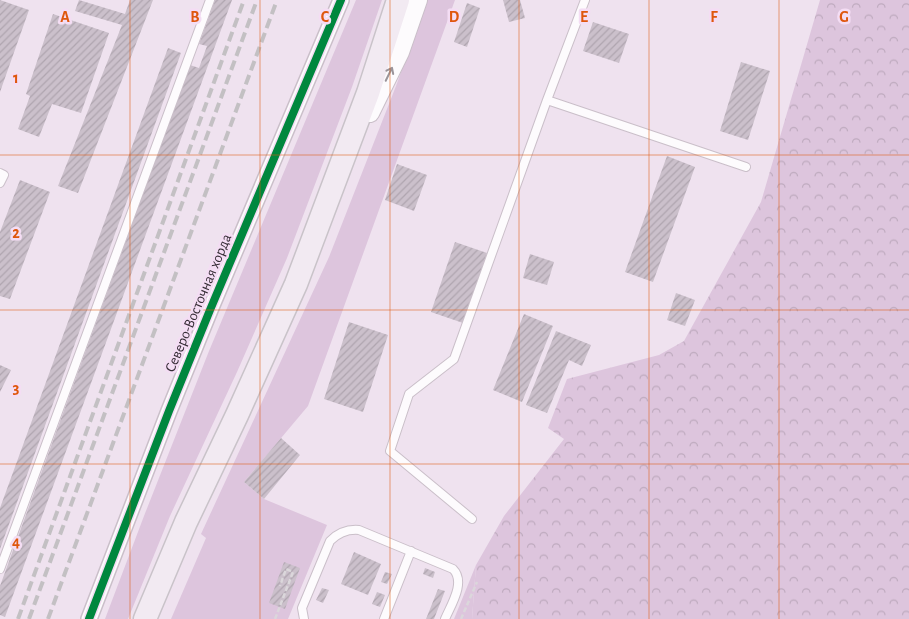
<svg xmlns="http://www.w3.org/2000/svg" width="909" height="619" viewBox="0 0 909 619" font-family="'Alegreya Sans',sans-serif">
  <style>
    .green { fill: #ddc5dd }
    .forest { fill: url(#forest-crowns) }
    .building { fill: url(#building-hatch) }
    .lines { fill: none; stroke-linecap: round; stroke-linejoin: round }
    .service-casing { stroke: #cabfc9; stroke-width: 10 }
    .minor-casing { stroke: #cabfc9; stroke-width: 18 }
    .tertiary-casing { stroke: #cabfc9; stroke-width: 20 }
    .primary-casing { stroke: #c9c3c9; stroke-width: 25 }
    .path { stroke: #dbd7db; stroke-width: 2.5; stroke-dasharray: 5 2.5; stroke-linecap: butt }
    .service { stroke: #fdfbfd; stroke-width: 8 }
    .minor { stroke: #fdfbfd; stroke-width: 15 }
    .tertiary { stroke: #fdfbfd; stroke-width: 18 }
    .primary { stroke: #f2eaf2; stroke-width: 22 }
    .rail { stroke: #c3c0c3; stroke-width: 4; stroke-dasharray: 10 5; stroke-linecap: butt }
    .cycleway-casing { stroke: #f4ddf4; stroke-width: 11 }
    .cycleway { stroke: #00873e; stroke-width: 8 }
    .oneway { stroke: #9a949a }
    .grid { fill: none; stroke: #df570e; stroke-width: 1; stroke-opacity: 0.55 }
    .labels { text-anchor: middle; stroke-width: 5; stroke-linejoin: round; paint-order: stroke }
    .street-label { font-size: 15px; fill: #362d36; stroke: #f4ddf4 }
    .grid-label { font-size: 16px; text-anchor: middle; font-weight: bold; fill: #df570e; stroke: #f4ddf4; stroke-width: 5; stroke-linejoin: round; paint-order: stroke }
  </style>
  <defs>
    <pattern id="forest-crowns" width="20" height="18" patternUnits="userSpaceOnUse" patternTransform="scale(1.25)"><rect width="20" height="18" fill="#ddc5dd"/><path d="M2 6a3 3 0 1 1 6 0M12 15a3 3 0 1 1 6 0" fill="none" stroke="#beaabe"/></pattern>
    <pattern id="building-hatch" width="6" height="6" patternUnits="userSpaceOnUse" patternTransform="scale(1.25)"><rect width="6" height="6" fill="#cbc0cb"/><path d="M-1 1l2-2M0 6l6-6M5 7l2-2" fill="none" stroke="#afa5af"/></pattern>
  </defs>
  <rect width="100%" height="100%" fill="#efe2ef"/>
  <!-- green -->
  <path class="green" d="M356 0H382L352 87 287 258 237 372 170 516 128 619H105L144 516 209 351Z
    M427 0H455L308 406 244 482 264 499 327 525 288 619H171L206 538 201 534 329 257 396 86Z
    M476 565 472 619H454Z"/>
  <!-- forest -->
  <path class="forest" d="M820 0H909V619H472L476 565 504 516 564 439 548 428 567 379 659 355 684 341 761 202Z"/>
  <!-- building -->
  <path class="building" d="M0 0 29 10 0 92Z
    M79 0 125 14 130 0H153L78 193 58 186 122 25 75 11Z
    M215 0H232L5 617 0 615V586L190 65 199 68 207 46 199 44Z
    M503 0H520L525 18 509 22Z
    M467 3 480 8 467 47 454 42Z
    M53 14 109 33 81 113 52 104 39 137 18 129 30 96 26 94Z
    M593 22 629 34 619 63 583 51Z
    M168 48 181 53 0 549V508Z
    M741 62 770 71 748 140 720 131Z
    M667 156 695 167 653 282 625 272Z
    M397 164 427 175 414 211 385 200Z
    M20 180 50 192 10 299 0 296V232Z
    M455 242 487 253 463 323 431 312Z
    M530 254 554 262 547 285 523 278Z
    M676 293 695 300 685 326 667 320Z
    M524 314 553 326 522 402 493 390Z
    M349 322 388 335 363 412 324 399Z
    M556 331 591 345 582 366 569 360 547 413 526 405Z
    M0 365 11 370 0 392Z
    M281 438 300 455 264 499 244 482Z
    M354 552 381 564 368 595 341 584Z
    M284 562 300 568 285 609 269 603Z
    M425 568 435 572 433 578 423 574Z
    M385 572 392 574 387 584 381 582Z
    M322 588 329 590 323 603 316 600Z
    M438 589 445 591 434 619H426Z
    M377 592 385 595 380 607 372 604Z"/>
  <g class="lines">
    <defs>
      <path id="service" d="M547 100 746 167
        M0 173 4 175 0 183
        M472 519 390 451 409 394 454 359 547 100 585 0
        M0 569 210 0
        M304 619 302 608 330 541C338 533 347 529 359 530L453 569C466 582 451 605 445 619
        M384 619 411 551"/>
      <path id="minor" d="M89 619 169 411 210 310 341 0"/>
      <path id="tertiary" d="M370 113 400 52 418 0"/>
      <path id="primary" d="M145 619 186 522 237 415 296 284 368 93 398 0"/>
    </defs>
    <!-- service casing -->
    <use href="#service" class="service-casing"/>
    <!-- minor casing -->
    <use href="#minor" class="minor-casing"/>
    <!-- tertiary casing -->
    <use href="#tertiary" class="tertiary-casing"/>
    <!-- primary casing -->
    <use href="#primary" class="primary-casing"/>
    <!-- path -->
    <path class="path" d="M275 619 293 572 286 569 280 586
      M461 619 477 582"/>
    <!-- service -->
    <use href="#service" class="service"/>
    <!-- minor -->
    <use href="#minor" class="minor"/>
    <!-- tertiary -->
    <use href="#tertiary" class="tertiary"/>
    <!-- primary -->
    <use href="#primary" class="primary"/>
    <!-- rail -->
    <path class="rail" d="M18 619 244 0
      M29 619 257 0
      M48 619 277 0"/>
    <defs>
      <path id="cycleway" d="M89 619 169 411 210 310 341 0"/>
    </defs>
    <!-- cycleway casing -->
    <use href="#cycleway" class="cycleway-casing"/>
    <!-- cycleway -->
    <use href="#cycleway" class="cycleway"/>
  </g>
  <!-- one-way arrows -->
  <defs><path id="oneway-shaft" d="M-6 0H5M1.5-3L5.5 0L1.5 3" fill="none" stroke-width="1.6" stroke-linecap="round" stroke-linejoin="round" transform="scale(1.25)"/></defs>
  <use class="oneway" href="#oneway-shaft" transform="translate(389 74) rotate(-64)"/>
  <!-- grid -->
  <path class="grid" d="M130 0V619M260 0V619M390 0V619M519 0V619M649 0V619M779 0V619M0 155H909M0 310H909M0 464H909"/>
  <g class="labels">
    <!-- street labels -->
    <g class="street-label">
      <text transform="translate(198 303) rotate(-67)" y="5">Северо-Восточная хорда</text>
    </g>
  </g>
  <g class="grid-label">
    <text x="65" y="22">A</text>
    <text x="195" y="22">B</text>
    <text x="325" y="22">C</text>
    <text x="454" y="22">D</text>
    <text x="584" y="22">E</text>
    <text x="714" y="22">F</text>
    <text x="844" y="22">G</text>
    <text x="16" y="83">1</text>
    <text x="16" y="238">2</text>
    <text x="16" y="393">3</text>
    <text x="16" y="547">4</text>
  </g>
</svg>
